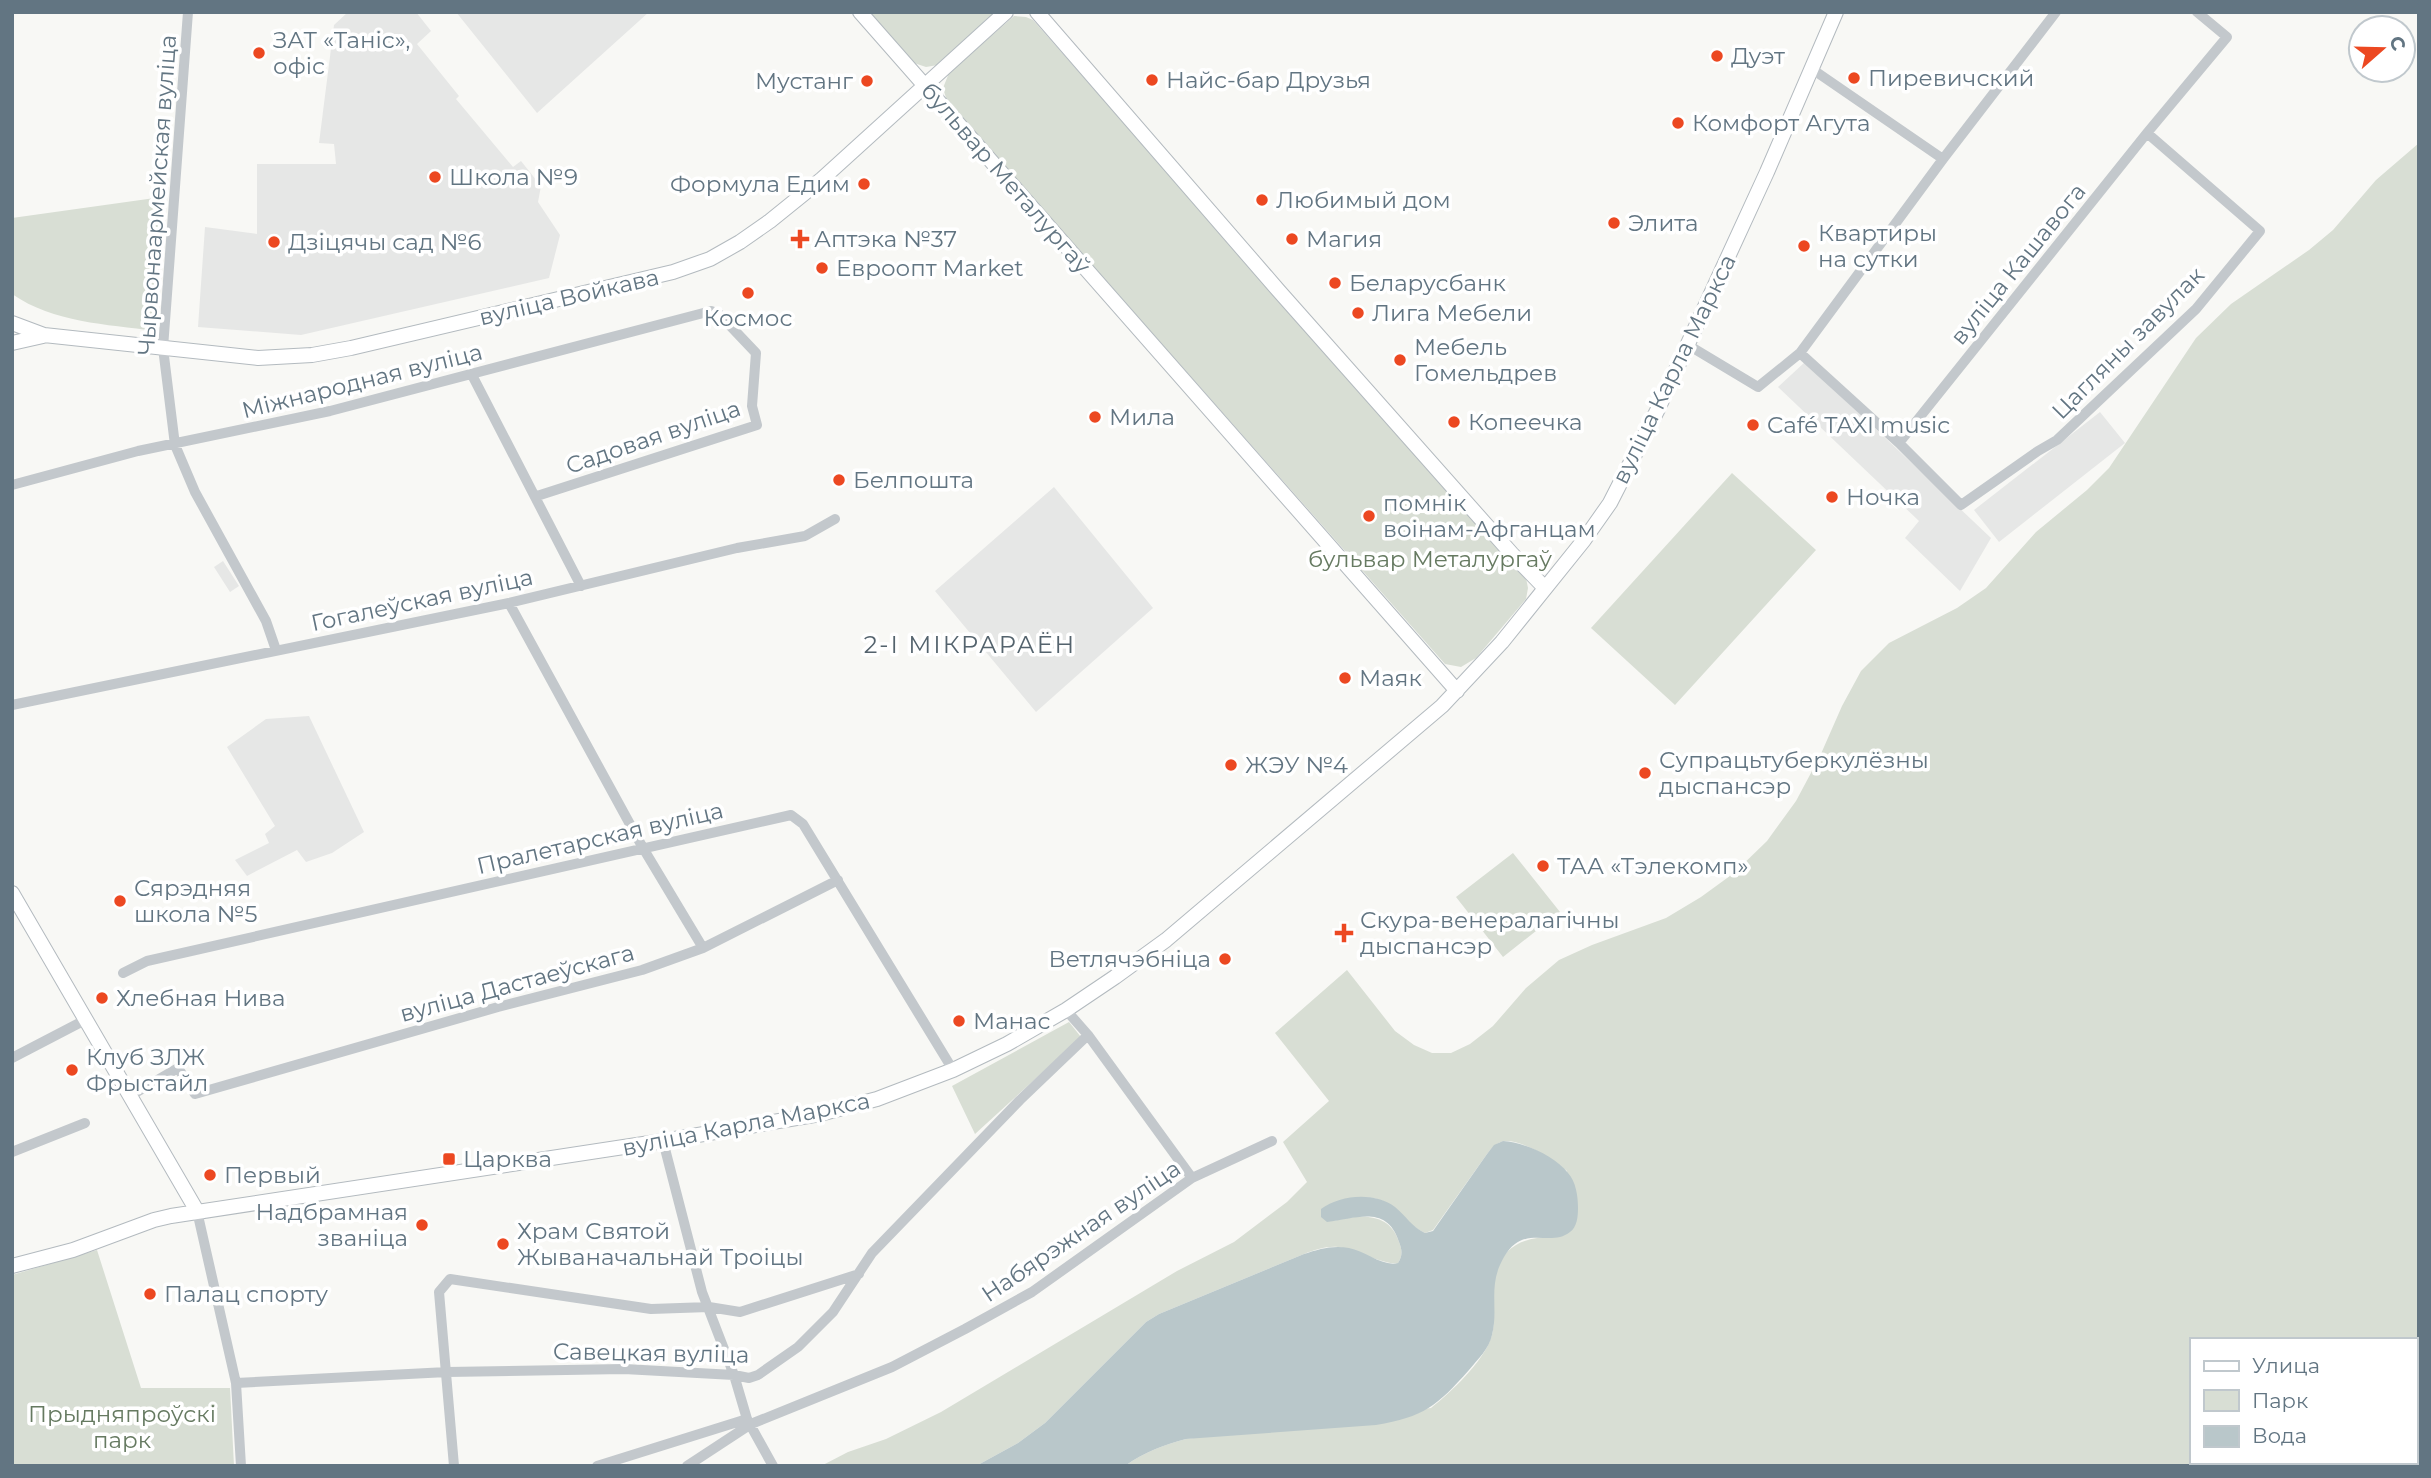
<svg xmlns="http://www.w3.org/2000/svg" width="2431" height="1478" viewBox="0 0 2431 1478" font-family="Montserrat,sans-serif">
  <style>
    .built { fill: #e6e7e6 }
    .green { fill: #d8ded4; fill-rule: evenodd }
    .water { fill: #b9c7ca }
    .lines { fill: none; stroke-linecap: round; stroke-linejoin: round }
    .secondary-casing { stroke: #b3babf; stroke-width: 16 }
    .minor { stroke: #c3c8cc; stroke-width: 10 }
    .secondary { stroke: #fff; stroke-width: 14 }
    .poi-dot { fill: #ec4821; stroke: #fff; stroke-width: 2.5 }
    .labels { text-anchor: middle; stroke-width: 7; stroke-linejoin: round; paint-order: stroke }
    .poi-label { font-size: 23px; fill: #627582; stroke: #fff; text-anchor: start }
    .street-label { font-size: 23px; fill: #627582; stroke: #fff }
    .park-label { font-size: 23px; fill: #667a61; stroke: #fff }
    .neighbourhood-label { font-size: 24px; letter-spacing: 2px; fill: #54636d; stroke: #fff }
  </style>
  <rect width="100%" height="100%" fill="#f8f8f5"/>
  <!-- built -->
  <path class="built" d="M348 12H416L431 31 417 44 459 96 456 99 513 167 521 161 541 186 538 202 560 235 549 278 301 335 198 327 205 227 257 234V164H336L334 144 319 143 334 25Z
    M456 12H649L537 113Z
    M1805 362 1991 538 1960 591 1905 538 1919 521 1778 387Z
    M2100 412 2125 443 1999 542 1974 510Z
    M1054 487 1153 608 1036 712 935 591Z
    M223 561 239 586 230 592 214 567Z
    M309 716 364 832 332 853 306 862 297 850 247 876 235 860 269 843 265 834 275 826 227 747 266 719Z"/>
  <!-- green -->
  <path class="green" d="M869 12H999L938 65 926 67 914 63Z
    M1014 16 1026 17 1033 20 1526 578 1528 588 1526 599 1476 658 1461 667 1445 664 947 101 943 88 949 73Z
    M2419 143V1466H1125C1144 1452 1164 1445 1186 1439L1431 1408C1451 1392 1483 1362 1491 1338 1496 1324 1492 1309 1493 1294 1495 1252 1515 1236 1556 1237L1567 1171C1554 1160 1523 1140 1505 1141 1497 1142 1492 1148 1487 1154L1433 1230 1425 1233C1397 1220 1397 1196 1359 1197L1333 1221C1359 1215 1389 1211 1399 1242 1402 1250 1403 1255 1398 1263 1387 1266 1354 1249 1338 1247 1326 1246 1315 1250 1304 1254L1159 1314 1146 1322 1045 1423 1018 1443 976 1466H821L848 1452 886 1439 941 1412 1177 1271 1234 1242 1287 1202 1307 1182 1283 1142 1329 1101 1275 1033 1347 970 1395 1031 1414 1045 1432 1053H1451L1470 1044 1493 1026 1526 988 1559 960 1592 945 1666 918 1701 897 1734 873 1767 841 1796 801 1820 756 1842 706 1861 671 1889 643 1957 608 1986 588 2036 532 2087 490 2109 468 2196 338 2231 304 2309 250 2333 230 2376 180ZM2191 1340H2415V1462H2191Z
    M162 197 155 331C106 324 54 323 12 294V218Z
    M1732 473 1816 550 1675 705 1591 628Z
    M1513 853 1560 912 1503 957 1456 897Z
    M1069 1022 1081 1037 975 1134 952 1086Z
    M97 1250 141 1388H230L234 1466H12V1275Z"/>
  <!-- water -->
  <path class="water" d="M1503 1141C1523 1142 1555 1156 1568 1173 1576 1182 1578 1196 1578 1208 1578 1217 1577 1227 1570 1232 1550 1248 1524 1223 1504 1257 1487 1286 1499 1307 1492 1335 1489 1349 1478 1359 1469 1370 1437 1406 1424 1417 1376 1425L1186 1439C1164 1445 1144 1452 1125 1466H976L1018 1443 1045 1423 1146 1322 1159 1314 1304 1254C1319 1249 1333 1245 1349 1248 1365 1251 1383 1267 1398 1263 1403 1255 1402 1250 1399 1242 1387 1204 1356 1219 1327 1222L1321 1217V1209C1341 1194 1376 1192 1395 1207 1406 1216 1412 1227 1425 1233L1433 1231 1487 1154 1494 1145Z"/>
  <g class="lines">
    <defs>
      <path id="secondary" d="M860 12 1457 691
        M1037 12 1278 290 1512 554 1545 588
        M12 323 44 335 258 358 312 355 351 348 673 272 710 259 740 242 770 221 822 179 1006 12
        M12 343 43 336
        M12 893 197 1211
        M12 1266 73 1250 154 1220 171 1216 663 1141 820 1114 877 1099 953 1070 1007 1044 1066 1010 1115 977 1166 940 1442 706 1502 642 1584 540 1610 503 1658 409 1767 172 1836 12"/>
    </defs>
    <!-- secondary casing -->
    <use href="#secondary" class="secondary-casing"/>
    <!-- minor -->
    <path class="minor" d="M188 12 163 348 175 445 195 492 266 621 276 650
      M1812 69 1943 159
      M1688 345 1758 387 1800 353 1943 159 2056 12
      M1800 353 1899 443 2147 133 2227 37 2197 12
      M472 375 581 586
      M1899 443 1961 505 2038 451 2057 440 2196 309 2260 231 2147 133
      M12 485 138 451 330 411 711 311 719 314 756 353 752 406 757 425 537 496
      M509 603 643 848 703 948
      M12 705 509 603 737 548 805 536 835 519
      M123 973 147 961 791 815 803 824 953 1070
      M1066 1010 1088 1035 1192 1178
      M12 1058 85 1020
      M130 1096 178 1068 195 1094 498 1007 642 970 703 948 838 880
      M663 1141 702 1292 734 1375 747 1419 773 1466
      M12 1152 85 1123
      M197 1211 236 1383 241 1466
      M236 1383 447 1372 624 1369 734 1375 749 1378 758 1375 798 1347 833 1312 872 1253 1020 1100 1088 1035
      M454 1466 439 1292 450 1279 651 1309 709 1307 740 1312 859 1274
      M597 1466 747 1419
      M687 1466 751 1424 892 1367 965 1329 1032 1292 1192 1178 1272 1141"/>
    <!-- secondary -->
    <use href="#secondary" class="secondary"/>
  </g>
  <!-- markers -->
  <g class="poi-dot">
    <circle cx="259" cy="53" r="7"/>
    <circle cx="1717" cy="56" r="7"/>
    <circle cx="1854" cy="78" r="7"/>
    <circle cx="1152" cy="80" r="7"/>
    <circle cx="867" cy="81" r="7"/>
    <circle cx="1678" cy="123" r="7"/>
    <circle cx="435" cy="177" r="7"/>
    <circle cx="864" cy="184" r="7"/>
    <circle cx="1262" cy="200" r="7"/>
    <circle cx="1614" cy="223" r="7"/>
    <path d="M796.5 228.5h7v7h7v7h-7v7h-7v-7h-7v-7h7z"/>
    <circle cx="1292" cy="239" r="7"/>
    <circle cx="274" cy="242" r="7"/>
    <circle cx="1804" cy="246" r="7"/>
    <circle cx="822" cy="268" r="7"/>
    <circle cx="1335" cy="283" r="7"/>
    <circle cx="748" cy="293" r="7"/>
    <circle cx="1358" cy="313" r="7"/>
    <circle cx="1400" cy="360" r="7"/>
    <circle cx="1095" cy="417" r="7"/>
    <circle cx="1454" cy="422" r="7"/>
    <circle cx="1753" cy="425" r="7"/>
    <circle cx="839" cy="480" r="7"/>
    <circle cx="1832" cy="497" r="7"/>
    <circle cx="1369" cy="516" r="7"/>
    <circle cx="1345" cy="678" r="7"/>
    <circle cx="1231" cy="765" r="7"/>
    <circle cx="1645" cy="773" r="7"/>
    <circle cx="1543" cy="866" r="7"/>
    <circle cx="120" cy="901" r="7"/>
    <path d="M1340.5 922.5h7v7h7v7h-7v7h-7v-7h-7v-7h7z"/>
    <circle cx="1225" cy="959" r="7"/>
    <circle cx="102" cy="998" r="7"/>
    <circle cx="959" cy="1021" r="7"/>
    <circle cx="72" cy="1070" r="7"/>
    <rect x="442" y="1152" width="14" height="14" rx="3.5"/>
    <circle cx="210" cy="1175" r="7"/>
    <circle cx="422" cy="1225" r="7"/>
    <circle cx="503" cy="1244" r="7"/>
    <circle cx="150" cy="1294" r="7"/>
  </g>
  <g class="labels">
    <!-- poi labels -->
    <g class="poi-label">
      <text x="273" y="48">ЗАТ «Таніс»,<tspan x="273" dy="26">офіс</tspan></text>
      <text x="1731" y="64">Дуэт</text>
      <text x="1868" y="86">Пиревичский</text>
      <text x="1166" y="88">Найс-бар Друзья</text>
      <text x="853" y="89" text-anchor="end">Мустанг</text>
      <text x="1692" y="131">Комфорт Агута</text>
      <text x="449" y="185">Школа №9</text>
      <text x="850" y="192" text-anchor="end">Формула Едим</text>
      <text x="1276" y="208">Любимый дом</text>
      <text x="1628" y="231">Элита</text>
      <text x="1818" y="241">Квартиры<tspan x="1818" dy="26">на сутки</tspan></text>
      <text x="814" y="247">Аптэка №37</text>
      <text x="1306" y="247">Магия</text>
      <text x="288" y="250">Дзіцячы сад №6</text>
      <text x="836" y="276">Евроопт Market</text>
      <text x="1349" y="291">Беларусбанк</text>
      <text x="1372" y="321">Лига Мебели</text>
      <text x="748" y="326" text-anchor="middle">Космос</text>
      <text x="1414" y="355">Мебель<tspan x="1414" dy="26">Гомельдрев</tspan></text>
      <text x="1109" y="425">Мила</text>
      <text x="1468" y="430">Копеечка</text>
      <text x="1767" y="433">Café TAXI music</text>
      <text x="853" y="488">Белпошта</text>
      <text x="1846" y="505">Ночка</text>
      <text x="1383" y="511">помнік<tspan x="1383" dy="26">воінам-Афганцам</tspan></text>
      <text x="1359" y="686">Маяк</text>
      <text x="1659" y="768">Супрацьтуберкулёзны<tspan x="1659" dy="26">дыспансэр</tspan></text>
      <text x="1245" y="773">ЖЭУ №4</text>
      <text x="1557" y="874">ТАА «Тэлекомп»</text>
      <text x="134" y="896">Сярэдняя<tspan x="134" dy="26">школа №5</tspan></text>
      <text x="1360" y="928">Скура-венералагічны<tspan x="1360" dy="26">дыспансэр</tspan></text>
      <text x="1211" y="967" text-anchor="end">Ветлячэбніца</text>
      <text x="116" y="1006">Хлебная Нива</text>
      <text x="973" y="1029">Манас</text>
      <text x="86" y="1065">Клуб ЗЛЖ<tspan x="86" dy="26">Фрыстайл</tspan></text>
      <text x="463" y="1167">Царква</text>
      <text x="224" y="1183">Первый</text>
      <text x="408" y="1220" text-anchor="end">Надбрамная<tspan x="408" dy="26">званіца</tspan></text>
      <text x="517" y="1239">Храм Святой<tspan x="517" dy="26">Жываначальнай Троіцы</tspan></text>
      <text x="164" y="1302">Палац спорту</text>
    </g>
    <!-- street labels -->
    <g class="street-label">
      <text transform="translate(1006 178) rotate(49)" y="8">бульвар Металургаў</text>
      <text transform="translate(157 195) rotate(-86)" y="8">Чырвонаармейская вуліца</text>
      <text transform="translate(2018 264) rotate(-51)" y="8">вуліца Кашавога</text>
      <text transform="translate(569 297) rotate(-13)" y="8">вуліца Войкава</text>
      <text transform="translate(2128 343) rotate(-45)" y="8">Цагляны завулак</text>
      <text transform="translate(1674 369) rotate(-64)" y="8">вуліца Карла Маркса</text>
      <text transform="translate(362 381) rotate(-14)" y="8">Міжнародная вуліца</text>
      <text transform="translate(653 437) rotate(-19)" y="8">Садовая вуліца</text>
      <text transform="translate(422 600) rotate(-12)" y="8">Гогалеўская вуліца</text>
      <text transform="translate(600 838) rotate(-13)" y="8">Пралетарская вуліца</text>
      <text transform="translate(517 983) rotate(-15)" y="8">вуліца Дастаеўскага</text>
      <text transform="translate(746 1124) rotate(-11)" y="8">вуліца Карла Маркса</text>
      <text transform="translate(1081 1231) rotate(-34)" y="8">Набярэжная вуліца</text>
      <text transform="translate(651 1353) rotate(1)" y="8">Савецкая вуліца</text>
    </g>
    <!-- park labels -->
    <g class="park-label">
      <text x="1430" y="567">бульвар Металургаў</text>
      <text x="122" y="1422">Прыдняпроўскі<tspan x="122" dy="26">парк</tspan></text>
    </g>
    <!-- neighbourhood labels -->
    <g class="neighbourhood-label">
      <text x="970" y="653">2-І МІКРАРАЁН</text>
    </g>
  </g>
  <!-- border -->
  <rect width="2431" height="1478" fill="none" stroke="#627582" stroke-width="28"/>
  <!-- legend -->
  <rect x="2190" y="1338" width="228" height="126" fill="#ffffff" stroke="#c0c8cd" stroke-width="2"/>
  <rect x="2204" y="1361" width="35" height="10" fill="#ffffff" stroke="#c0c8cd" stroke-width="2"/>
  <text x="2252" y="1373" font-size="21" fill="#627582">Улица</text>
  <rect x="2204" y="1390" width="35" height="21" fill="#d8ded4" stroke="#c0c8cd" stroke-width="2"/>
  <text x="2252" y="1408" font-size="21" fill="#627582">Парк</text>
  <rect x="2204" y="1426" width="35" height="21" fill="#b9c7ca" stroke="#c0c8cd" stroke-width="2"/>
  <text x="2252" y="1443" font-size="21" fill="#627582">Вода</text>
  <!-- north arrow -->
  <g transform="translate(2382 49) rotate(70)"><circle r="33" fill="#ffffff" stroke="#c0c8cd" stroke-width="2"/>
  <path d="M0-5L12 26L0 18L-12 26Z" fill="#ec4821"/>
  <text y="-10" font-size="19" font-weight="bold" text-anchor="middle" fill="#627582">С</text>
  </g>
</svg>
